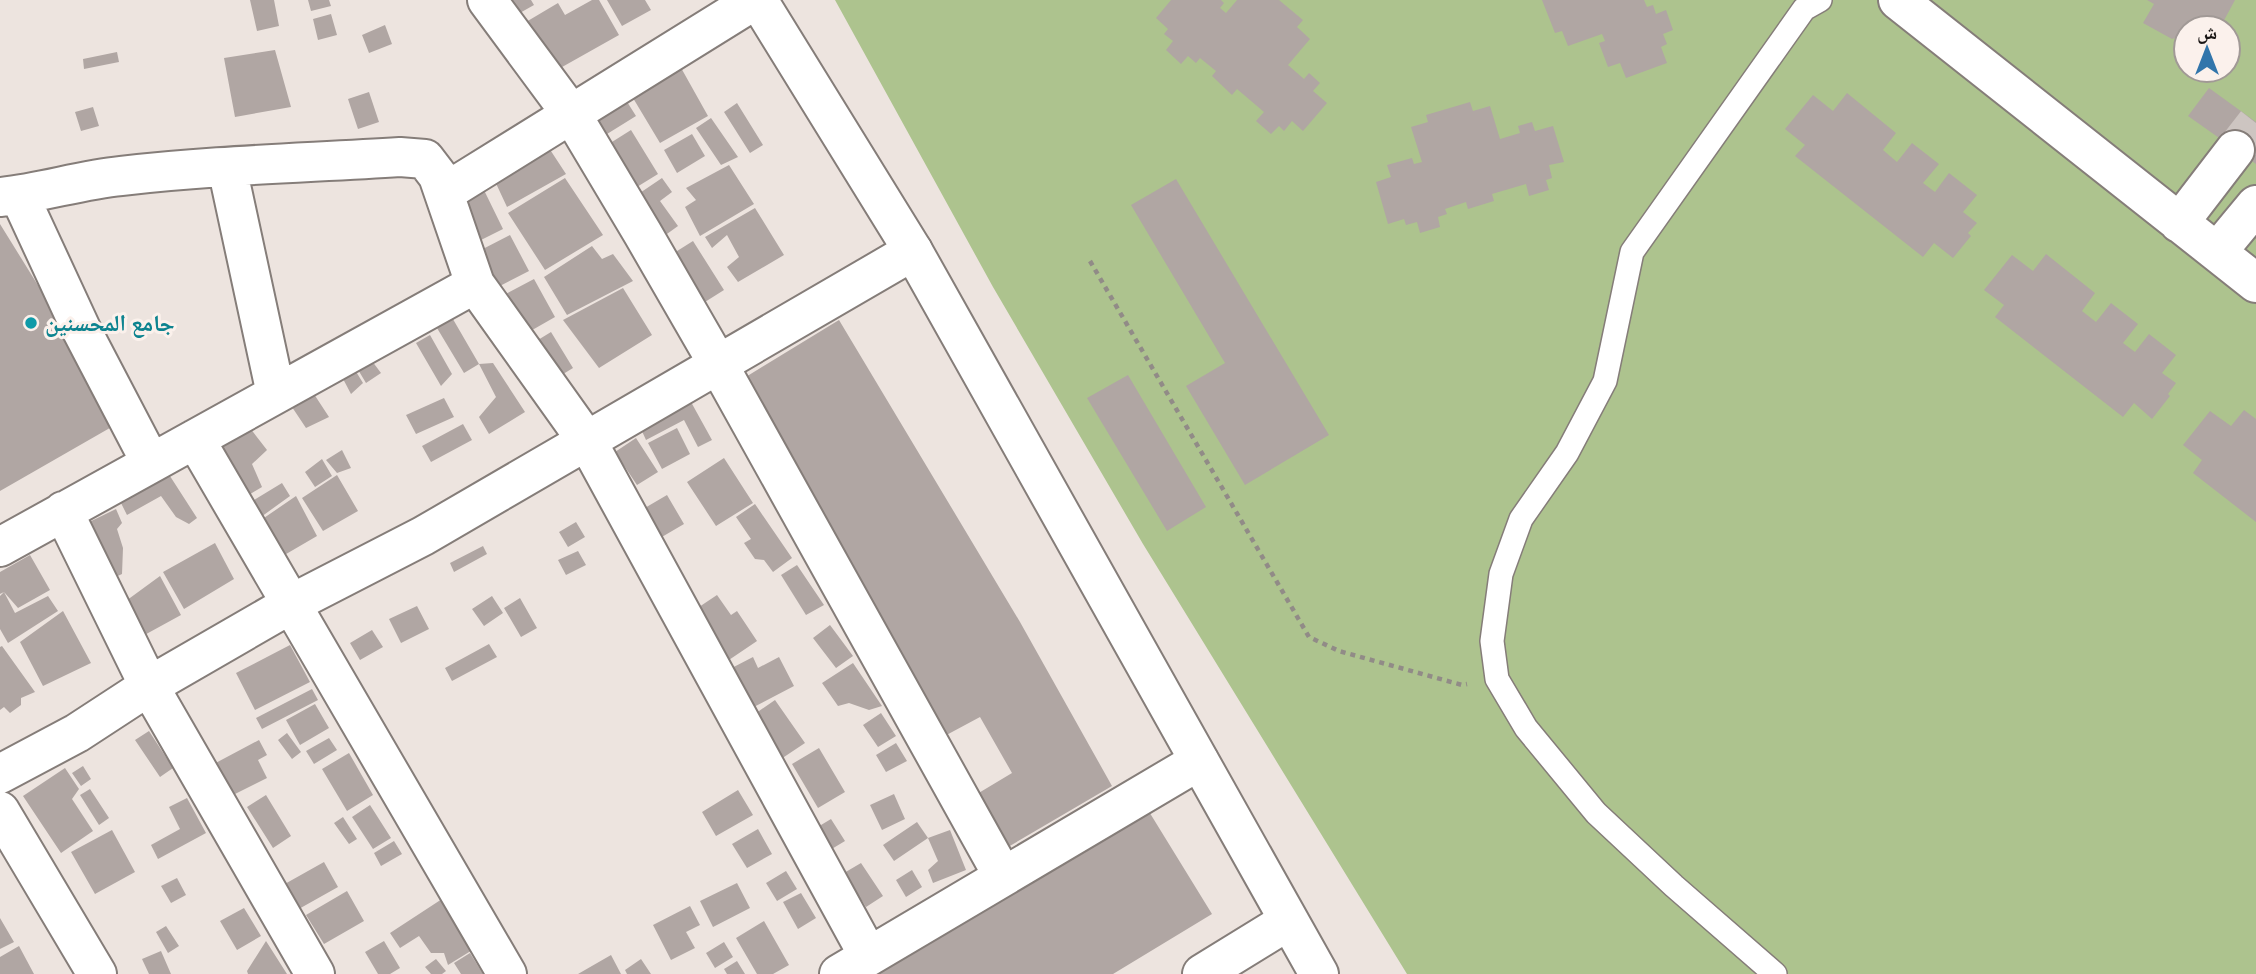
<svg xmlns="http://www.w3.org/2000/svg" width="2256" height="974" viewBox="0 0 2256 974" font-family="'DM Sans','Noto Naskh Arabic',sans-serif">
  <style>
    .green { fill: #adc38e; fill-rule: evenodd }
    .building { fill: #b0a6a3 }
    .lines { fill: none; stroke-linecap: round; stroke-linejoin: round }
    .minor-tunnel { stroke: #cdc5c1; stroke-width: 38; stroke-dasharray: 38 19; stroke-linecap: butt }
    .service-casing { stroke: #857d79; stroke-width: 26 }
    .minor-casing { stroke: #857d79; stroke-width: 42 }
    .tertiary-casing { stroke: #857d79; stroke-width: 42 }
    .path { stroke: #918b87; stroke-width: 4.5; stroke-dasharray: 5 5; stroke-linecap: butt }
    .service { stroke: #fff; stroke-width: 23 }
    .minor { stroke: #fff; stroke-width: 38 }
    .tertiary { stroke: #fff; stroke-width: 38 }
    .culture-dot { fill: #0f9aa8; stroke: #fbf1ec; stroke-width: 2.5 }
    .labels { text-anchor: middle; stroke-width: 6; stroke-linejoin: round; paint-order: stroke }
    .culture-label { font-size: 23px; font-weight: bold; fill: #0d838f; stroke: #fbf1ec; text-anchor: start }
  </style>
  <rect width="100%" height="100%" fill="#ede4df"/>
  <!-- green -->
  <path class="green" d="M835 0H2256V974H1407L1143 544 993 287ZM2186 28H2228V70H2186Z"/>
  <!-- building -->
  <path class="building" d="M250 0H274L279 26 257 31Z
    M308 0H329L331 6 311 11Z
    M510 0H531L534 5 518 14Z
    M592 0H599L619 35 555 71 526 22 558 3 565 15Z
    M607 0H645L651 10 622 26Z
    M1171 0H1221L1224 3 1220 8 1226 13 1237 0H1279L1303 20 1297 27 1310 39 1288 65 1304 79 1309 73 1320 83 1313 91 1327 103 1303 131 1292 121 1284 131 1279 126 1271 134 1256 121 1264 112 1237 89 1232 95 1212 76 1216 71 1200 58 1196 63 1188 56 1181 64 1166 50 1173 41 1164 34 1168 29 1156 18Z
    M1542 0H1644L1647 7 1653 5 1656 14 1666 10 1673 30 1663 34 1667 44 1661 47 1667 63 1626 78 1620 63 1608 67 1599 43 1605 41 1602 34 1568 46 1562 31 1555 33Z
    M2147 0H2235L2222 24H2202L2198 28H2186V35L2172 39 2143 23 2154 4Z
    M331 14 337 35 318 40 313 19Z
    M385 25 392 44 369 53 362 35Z
    M275 50 291 107 235 117 224 58Z
    M117 52 119 62 84 69 83 59Z
    M680 66 708 116 660 143 630 93Z
    M2209 88 2256 122V164L2188 116Z
    M369 92 379 122 358 129 348 99Z
    M1847 93 1896 133 1883 150 1897 162 1912 143 1939 164 1923 183 1935 192 1949 173 1977 195 1963 212 1977 223 1968 233 1971 236 1953 258 1934 243 1923 257 1795 156 1805 145 1785 129 1813 95 1833 111Z
    M624 97 636 116 599 139 587 121Z
    M1470 102 1473 111 1490 106 1500 139 1520 133 1518 126 1532 122 1535 131 1553 126 1564 162 1549 165 1552 178 1546 180 1549 190 1529 196 1526 184 1492 194 1494 201 1468 209 1466 202 1445 209 1447 214 1438 217 1440 227 1420 233 1417 222 1406 225 1404 219 1388 224 1376 182 1391 177 1387 165 1412 158 1414 164 1422 162 1411 127 1428 122 1426 115Z
    M737 103 763 145 750 153 724 112Z
    M93 107 99 126 81 131 75 112Z
    M711 118 738 157 721 165 696 128Z
    M631 130 658 174 632 190 604 147Z
    M692 134 705 156 677 173 664 150Z
    M547 145 566 174 507 207 493 177Z
    M729 165 754 204 700 236 685 207 696 200 686 188Z
    M565 178 603 235 545 270 508 213Z
    M662 178 672 192 660 201 678 226 660 239 631 199Z
    M1176 179 1329 435 1245 485 1186 386 1225 363 1131 205Z
    M481 184 503 229 479 241 457 197Z
    M755 208 784 255 738 282 727 267 739 257 727 235 712 248 705 237Z
    M0 224 122 421 0 491Z
    M510 235 529 271 496 288 477 252Z
    M693 241 724 290 697 307 666 258Z
    M592 246 602 259 613 254 633 281 567 315 544 277Z
    M2046 254 2095 293 2082 311 2096 322 2111 303 2138 324 2123 343 2135 352 2149 334 2176 355 2162 373 2176 383 2168 394 2170 396 2152 419 2134 403 2123 417 1995 317 2004 305 1984 290 2012 255 2033 271Z
    M534 279 555 317 520 337 498 298Z
    M623 288 652 335 599 368 563 320Z
    M450 314 479 364 493 363 525 412 489 434 479 417 496 397 479 364 464 373 434 323Z
    M839 320 1020 622 1112 786 1008 847 977 794 1012 773 980 717 939 739 736 383Z
    M551 332 573 368 555 379 533 343Z
    M430 335 452 374 441 386 416 343Z
    M372 361 381 373 366 383 357 368Z
    M355 370 363 383 351 394 341 375Z
    M1128 375 1206 507 1167 531 1087 398Z
    M310 388 329 417 306 428 288 401Z
    M444 398 454 417 416 434 406 415Z
    M691 402 712 440 698 447 684 420 646 440 641 429Z
    M2244 410 2256 419V522L2193 473 2202 460 2183 445 2210 411 2231 426Z
    M463 424 472 440 431 462 422 446Z
    M250 428 267 450 252 464 262 487 247 496 214 451Z
    M677 428 690 454 662 469 648 443Z
    M636 438 658 472 637 485 615 452Z
    M342 450 351 468 337 473 326 460Z
    M724 458 753 503 716 526 687 482Z
    M322 459 332 476 315 487 305 472Z
    M168 473 197 518 189 524 176 517 161 496 127 515 120 501Z
    M337 475 358 511 323 531 302 498Z
    M282 483 290 496 254 522 246 505Z
    M667 495 684 524 655 541 638 512Z
    M296 496 317 536 281 557 261 520Z
    M755 504 792 558 773 572 764 560 755 559 744 543 751 539 736 517Z
    M116 509 122 523 117 529 123 548 122 574 107 581 81 526Z
    M576 522 585 537 568 547 559 532Z
    M215 543 234 579 184 609 163 572Z
    M483 546 487 554 454 572 450 563Z
    M578 551 586 565 566 575 558 560Z
    M30 555 50 590 18 608 4 592 15 613 48 596 58 611 8 643 0 629V596L4 592 0 594V572Z
    M797 565 824 605 806 615 781 575Z
    M160 576 181 615 139 638 119 606Z
    M717 595 731 615 737 611 757 641 720 666 687 615Z
    M492 596 503 613 484 626 472 609Z
    M520 598 537 628 521 637 504 608Z
    M417 606 429 629 401 643 389 619Z
    M63 611 91 663 43 686 20 642Z
    M830 625 853 656 836 668 813 638Z
    M372 630 383 647 360 660 350 643Z
    M489 644 497 657 452 681 445 668Z
    M290 645 310 682 255 710 236 673Z
    M2 646 35 692 21 698V705L10 713 4 707 0 710V647Z
    M753 657 758 668 779 657 794 686 746 711 726 671Z
    M853 663 882 706 869 710 849 703 838 706 822 683Z
    M312 689 318 700 262 729 256 718Z
    M775 700 805 743 778 761 749 718Z
    M315 704 329 728 300 745 286 720Z
    M881 713 896 736 878 747 863 725Z
    M149 731 173 768 160 777 135 740Z
    M287 733 301 752 292 759 278 740Z
    M329 738 337 750 314 764 306 751Z
    M259 740 267 755 258 760 267 778 227 798 210 766Z
    M896 743 907 761 886 772 876 755Z
    M819 748 845 792 818 808 792 764Z
    M349 753 373 795 347 811 322 769Z
    M83 766 91 779 81 786 72 773Z
    M65 768 79 789 72 799 93 831 61 853 23 796Z
    M90 789 109 818 99 825 80 795Z
    M738 790 753 815 716 836 702 812Z
    M894 794 905 819 882 830 870 805Z
    M266 795 291 836 273 848 247 807Z
    M187 798 206 833 158 859 151 845 180 829 169 807Z
    M370 805 391 838 373 849 352 817Z
    M1148 810 1212 914 1113 974H877Z
    M343 817 357 839 349 844 334 823Z
    M831 819 845 841 830 850 816 828Z
    M917 822 928 838 894 861 883 845Z
    M758 829 772 854 747 868 732 844Z
    M112 830 135 872 95 894 71 852Z
    M950 830 966 870 933 883 928 870 938 861 928 838Z
    M394 841 402 854 381 866 374 853Z
    M324 862 338 887 297 910 283 885Z
    M861 863 883 896 866 907 844 873Z
    M912 870 922 887 906 897 896 880Z
    M786 871 797 889 777 901 766 883Z
    M177 878 186 895 171 903 161 886Z
    M737 883 750 908 713 927 700 901Z
    M347 891 364 921 324 944 306 915Z
    M801 893 816 918 798 929 783 902Z
    M442 899 474 949 448 965 444 953H431L419 936 400 948 390 933Z
    M690 906 700 925 686 932 695 948 671 960 653 925Z
    M244 908 261 936 237 950 220 921Z
    M0 918 14 942 0 949Z
    M764 921 789 965 773 974H757L736 938Z
    M166 926 179 946 168 953 156 932Z
    M266 941 287 974H248L247 971Z
    M384 941 400 968 390 974H378L365 952Z
    M724 942 733 957 715 968 706 953Z
    M19 946 34 974H0V957Z
    M161 951 171 974H149L142 959Z
    M470 953 483 974H461L454 963Z
    M611 955 621 974H578Z
    M436 959 446 971 442 974H431L425 967Z
    M641 959 651 974H627L625 970Z
    M737 961 745 974H727L724 969Z"/>
  <g class="lines">
    <!-- minor-tunnel -->
    <path class="minor-tunnel" d="M2235 150 2256 123"/>
    <defs>
      <path id="service" d="M1775 974 1674 886 1596 813 1526 728 1497 679 1492 641 1501 574 1521 519 1567 453 1605 381 1632 252 1804 9 1820 0"/>
      <path id="minor" d="M487 0 572 115 643 234 718 364 1003 876
        M1898 0 2256 283
        M227 167 276 394
        M444 193 755 0
        M19 195 82 331 151 463
        M0 197C41 193 80 180 121 176 214 165 307 163 400 157L425 159 438 176 475 284 587 441 868 955
        M2179 223 2235 150
        M2217 252 2256 205
        M195 439 507 974
        M63 511 149 686 315 974
        M0 547 475 284
        M0 774 77 733 149 686 291 604 423 536 913 251
        M0 811 97 974
        M839 974 1199 761
        M1202 974 1288 921"/>
      <path id="tertiary" d="M758 0 913 251 1319 974"/>
    </defs>
    <!-- service casing -->
    <use href="#service" class="service-casing"/>
    <!-- minor casing -->
    <use href="#minor" class="minor-casing"/>
    <!-- tertiary casing -->
    <use href="#tertiary" class="tertiary-casing"/>
    <!-- path -->
    <path class="path" d="M1090 261 1309 637 1339 651 1462 685 1467 684"/>
    <!-- service -->
    <use href="#service" class="service"/>
    <!-- minor -->
    <use href="#minor" class="minor"/>
    <!-- tertiary -->
    <use href="#tertiary" class="tertiary"/>
  </g>
  <!-- markers -->
  <circle class="culture-dot" cx="31" cy="323" r="7"/>
  <g class="labels">
    <!-- culture labels -->
    <g class="culture-label">
      <text x="45" y="331">جامع المحسنين</text>
    </g>
  </g>
  <!-- north arrow -->
  <g transform="translate(2207 49)"><circle r="33" fill="#fbf1ec" stroke="#a19996" stroke-width="2"/>
  <path d="M0-5L12 26L0 18L-12 26Z" fill="#3175ab"/>
  <text y="-10" font-size="19" font-weight="bold" text-anchor="middle" fill="#191514">ش</text>
  </g>
</svg>
